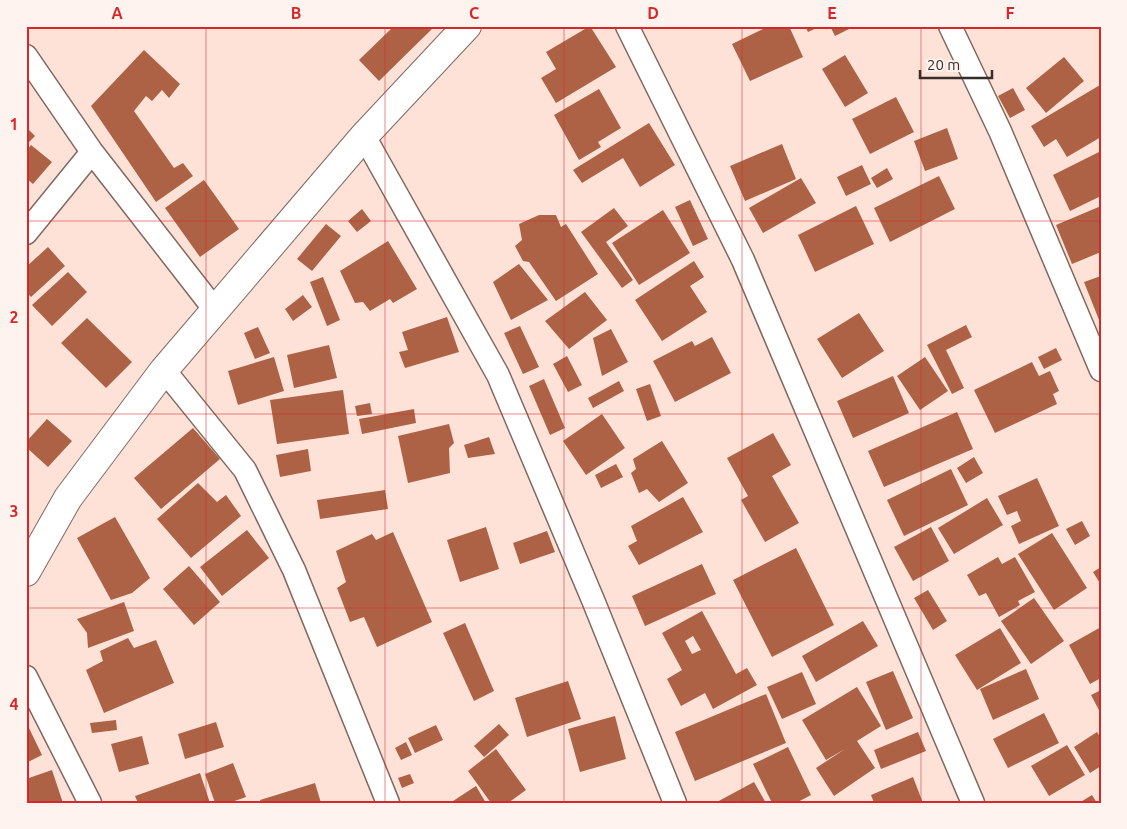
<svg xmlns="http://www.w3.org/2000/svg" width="1127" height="829" viewBox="0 0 1127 829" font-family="Ubuntu,sans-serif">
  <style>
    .building { fill: #ad6246; fill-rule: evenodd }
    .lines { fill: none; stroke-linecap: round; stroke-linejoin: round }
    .street-casing { stroke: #80685f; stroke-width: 25 }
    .secondary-casing { stroke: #80685f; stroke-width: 30 }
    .street { stroke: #fff; stroke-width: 22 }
    .secondary { stroke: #fff; stroke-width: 28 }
    .grid { fill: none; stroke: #d62828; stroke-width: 1; stroke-opacity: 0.55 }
    .neatline { fill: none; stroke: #d62828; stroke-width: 2 }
    .grid-label { font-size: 16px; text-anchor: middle; font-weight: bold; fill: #d62828 }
  </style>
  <rect width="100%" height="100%" fill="#fee2d8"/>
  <!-- building -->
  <path class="building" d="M394 26H435L379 81 359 60Z
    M590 26 616 67 556 103 541 78 556 69 546 52Z
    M769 26H789L803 57 750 81 732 44Z
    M805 26H821L808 32Z
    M830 26H855L835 36Z
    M144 50 180 84 169 98 162 90 152 101 146 96 134 111 174 168 183 163 193 176 156 202 91 106Z
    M845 55 868 93 845 107 822 69Z
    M1064 57 1084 81 1046 113 1026 88Z
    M1100 85 1101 137 1067 157 1056 139 1044 147 1031 126Z
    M1013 88 1025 110 1010 118 998 96Z
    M599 89 621 128 598 142 601 147 579 160 554 115Z
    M896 97 914 132 870 154 852 119Z
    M649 123 675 165 640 187 623 158 582 183 573 170Z
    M26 127 35 136 26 145Z
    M947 128 958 159 925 171 914 141Z
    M782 144 796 179 745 201 730 166Z
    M31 145 52 162 33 184 26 178V151Z
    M1101 151V196L1070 211 1053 175Z
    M862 165 871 184 846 196 837 177Z
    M887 168 893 179 877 188 871 178Z
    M939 176 955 209 890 242 874 208Z
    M801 178 816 203 763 233 749 208Z
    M204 180 239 229 200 257 165 208Z
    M690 200 708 239 693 246 675 207Z
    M856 206 874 244 815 272 798 235Z
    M1101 206V252L1072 264 1056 225Z
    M614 208 628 226 606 242 633 280 622 288 581 232Z
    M362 209 371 221 357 232 348 221Z
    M663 210 690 253 639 285 612 243Z
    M539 215H556L561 227 566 224 598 274 556 301 529 262 523 261 515 246 522 240 519 224Z
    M326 224 341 236 312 271 297 259Z
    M388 241 417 289 393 303 390 299 370 311 363 302 355 303 340 271Z
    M48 247 65 266 31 297 26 292V267Z
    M694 261 704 277 690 286 707 312 662 341 635 300Z
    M519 264 548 300 511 320 493 282Z
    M68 272 87 292 52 326 32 305Z
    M1101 276V325L1084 282Z
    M323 277 340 320 327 326 310 282Z
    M585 292 607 320 569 349 545 321Z
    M303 295 312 307 293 321 285 309Z
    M859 313 884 351 842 378 817 339Z
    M447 317 459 352 405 368 399 352 408 350 402 332Z
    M87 318 132 362 106 388 61 343Z
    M966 325 972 337 946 350 964 388 952 394 927 345Z
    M520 326 539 367 523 374 504 333Z
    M258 327 270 353 255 359 244 333Z
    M611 329 628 362 602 376 593 338Z
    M712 337 731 373 675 402 653 361 692 341 695 346Z
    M329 345 337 378 294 388 287 355Z
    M1056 348 1062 360 1044 369 1038 357Z
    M567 356 582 385 568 392 553 364Z
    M274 357 284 391 238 405 228 371Z
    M925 357 948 391 920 410 897 376Z
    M1032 362 1039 376 1050 371 1059 391 1053 394 1057 404 995 433 974 390Z
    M893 376 909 413 853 438 837 401Z
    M544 379 565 428 550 435 529 386Z
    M619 381 624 391 593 408 588 398Z
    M650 384 661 416 647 421 636 389Z
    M343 390 349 434 277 444 270 400Z
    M370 403 372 414 357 416 355 406Z
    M414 409 416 423 362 434 359 419Z
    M957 412 973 449 884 487 868 451Z
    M602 414 625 448 586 475 563 441Z
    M47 419 72 441 48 467 26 447V442Z
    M449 424 454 443 449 448 450 473 408 483 398 436Z
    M193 428 220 459 161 509 134 478Z
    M773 433 791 465 772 476 799 523 765 542 741 500 748 496 727 458Z
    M489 437 495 454 468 458 464 445Z
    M662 441 688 483 659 502 647 489 639 493 631 473 636 469 633 459Z
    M308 449 311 471 280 477 276 455Z
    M974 457 983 473 966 483 957 468Z
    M616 464 623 477 601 488 595 475Z
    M951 469 968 505 904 536 887 500Z
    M1037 478 1059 526 1019 544 1011 526 1021 521 1017 511 1007 515 998 496Z
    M198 483 217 502 226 495 241 516 191 558 157 519Z
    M385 490 388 509 320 519 317 500Z
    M683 497 703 532 639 565 628 546 637 541 631 526Z
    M987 498 1003 525 954 554 938 528Z
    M115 517 150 578 132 593 111 600 77 538Z
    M1082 521 1090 536 1075 545 1066 529Z
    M486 527 499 569 460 582 447 540Z
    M931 527 949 561 913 581 894 547Z
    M247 530 269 558 222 596 200 567Z
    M547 531 555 552 520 564 513 543Z
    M393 532 432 622 377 647 364 617 350 622 337 588 346 582 336 551 372 534 376 540Z
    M1052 533 1087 588 1054 610 1018 554Z
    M796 548 834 625 772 657 733 580Z
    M998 557 1002 564 1015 557 1035 592 1018 601 1020 605 999 617 986 593 979 596 967 575Z
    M702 564 716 594 645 626 632 596Z
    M189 566 220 602 194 625 163 589Z
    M1101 567V585L1093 572Z
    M928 590 947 621 933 630 914 598Z
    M1034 598 1064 641 1031 664 1001 621Z
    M124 602 134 631 88 648 87 633 77 619Z
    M702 611 736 674 747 668 757 685 713 709 705 693 681 706 667 679 682 670 662 633ZM693 636 701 650 692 654 685 641Z
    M863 621 878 646 816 682 802 656Z
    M465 623 494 691 474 701 443 633Z
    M1101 627V678L1090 684 1069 645Z
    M1000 628 1021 663 977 690 955 655Z
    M128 638 134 648 156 640 174 683 104 713 86 670 103 661 100 651Z
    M1026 669 1039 699 993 720 980 689Z
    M893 671 913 718 886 730 866 682Z
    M802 672 816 704 782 719 767 687Z
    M568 681 581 719 527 737 515 698Z
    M857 687 881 726 857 741 875 768 834 796 816 768 845 749 826 760 802 720Z
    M1101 690V714L1091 695Z
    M766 694 786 743 695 781 675 732Z
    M1044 713 1059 743 1008 768 993 739Z
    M615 716 626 759 580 772 568 729Z
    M116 720 117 730 92 733 90 723Z
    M216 722 224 747 185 759 178 734Z
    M499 724 509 735 484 757 474 746Z
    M436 725 443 740 415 753 408 738Z
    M29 728 42 755 26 763V729Z
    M918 732 926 751 881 769 874 750Z
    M1097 732 1101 738V766L1090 773 1074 747Z
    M142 736 149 764 119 772 111 744Z
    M406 742 412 755 401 760 395 748Z
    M1067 745 1085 775 1049 796 1031 766Z
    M788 747 811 795 796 803H772L753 764Z
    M496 749 526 790 508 803H491L468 771Z
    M233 763 246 797 229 803H215L205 774Z
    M52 770 63 803H26V779Z
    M200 773 210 803H138L135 796Z
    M410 774 414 783 402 788 398 778Z
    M913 777 923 803H874L871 795Z
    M754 782 766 803H715Z
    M315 783 321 803H261L260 800Z
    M476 786 486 803H450Z
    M1092 795 1097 803H1079Z"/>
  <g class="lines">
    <defs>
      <path id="street" d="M627 26 743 260 973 803
        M950 26 1000 131 1101 370
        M26 56 92 152 215 310
        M364 136 498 375 593 600 675 803
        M26 233 92 152
        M164 370 245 470 294 570 388 803
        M26 677 90 803"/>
      <path id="secondary" d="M26 572 68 498 164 370 364 136 467 26"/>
    </defs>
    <!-- street casing -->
    <use href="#street" class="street-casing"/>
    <!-- secondary casing -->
    <use href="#secondary" class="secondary-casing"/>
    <!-- street -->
    <use href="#street" class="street"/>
    <!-- secondary -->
    <use href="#secondary" class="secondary"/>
  </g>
  <!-- grid -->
  <path class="grid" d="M206 26V803M385 26V803M564 26V803M742 26V803M921 26V803M26 221H1101M26 414H1101M26 608H1101"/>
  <!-- border -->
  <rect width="1127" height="829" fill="none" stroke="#fff3ef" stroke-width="55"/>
  <!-- scale -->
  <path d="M920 70v8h72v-8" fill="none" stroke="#372d29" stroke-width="2.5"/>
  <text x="927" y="70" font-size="15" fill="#372d29" stroke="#fff3ef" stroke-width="4" paint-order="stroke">20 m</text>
  <rect x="28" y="28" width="1072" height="774" class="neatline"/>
  <g class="grid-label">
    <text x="117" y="19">A</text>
    <text x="296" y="19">B</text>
    <text x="474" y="19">C</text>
    <text x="653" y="19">D</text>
    <text x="832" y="19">E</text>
    <text x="1010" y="19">F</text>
    <text x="14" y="130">1</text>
    <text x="14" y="323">2</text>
    <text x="14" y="517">3</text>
    <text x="14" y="710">4</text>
  </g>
</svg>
